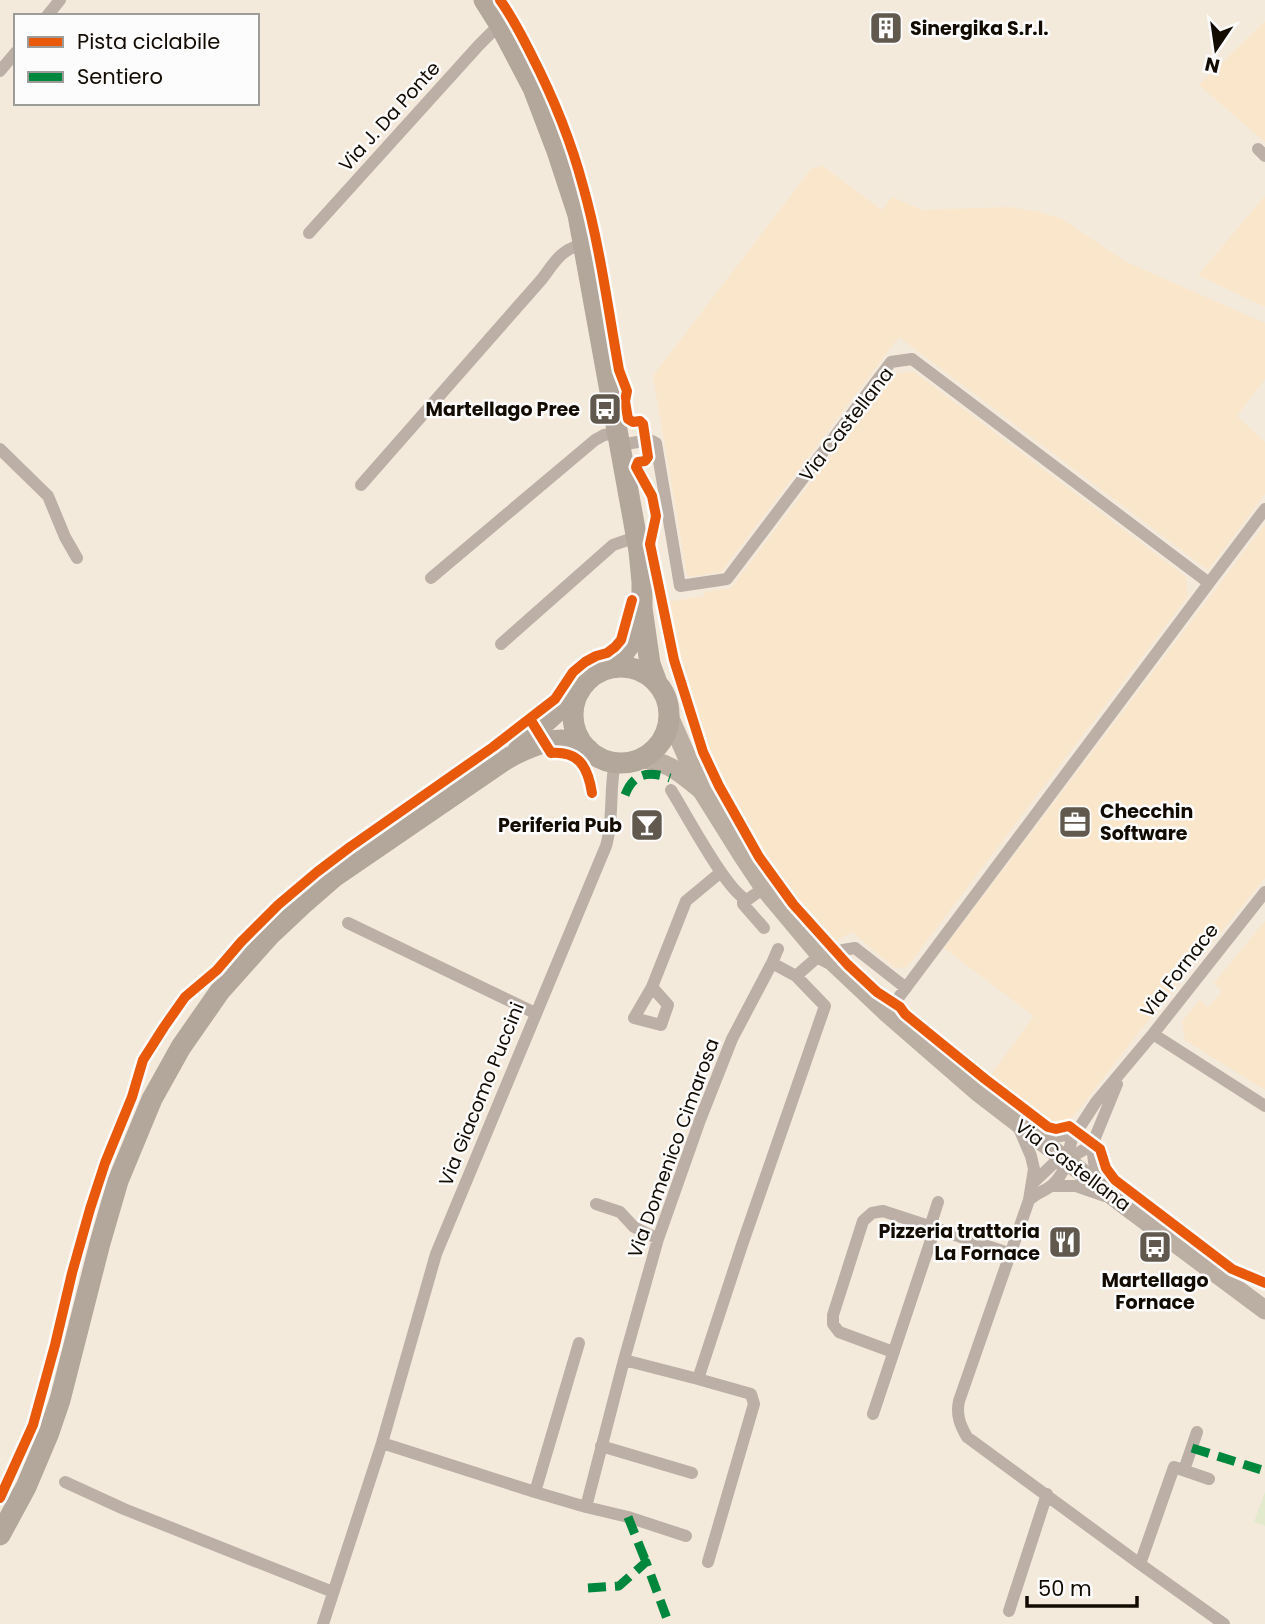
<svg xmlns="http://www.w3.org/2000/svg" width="1265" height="1624" viewBox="0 0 1265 1624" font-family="Poppins,sans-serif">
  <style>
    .built { fill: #fae6ca }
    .green { fill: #e2e9cc }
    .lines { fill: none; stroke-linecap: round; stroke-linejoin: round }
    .street { stroke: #bcafa6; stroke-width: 12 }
    .secondary { stroke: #bbaea3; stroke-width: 19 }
    .primary { stroke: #b3a69a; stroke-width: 21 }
    .quiet { stroke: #00873e; stroke-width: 9; stroke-dasharray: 18 9; stroke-linecap: butt }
    .cycleway-casing { stroke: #fcfcfc; stroke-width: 15 }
    .cycleway { stroke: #e8590c; stroke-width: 10 }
    .labels { text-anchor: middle; stroke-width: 5; stroke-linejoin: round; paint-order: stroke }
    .poi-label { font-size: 19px; font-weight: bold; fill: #120b02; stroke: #fcfcfc; text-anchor: end }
    .street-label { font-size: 19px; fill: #120b02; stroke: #fcfcfc }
  </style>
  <rect width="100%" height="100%" fill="#f4eadc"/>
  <!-- built -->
  <path class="built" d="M1265 21V142L1199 85Z
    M823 166 882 210 892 197 922 210 1009 207 1040 212 1062 219 1126 262 1265 323V379L1237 416 1265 442V494L1208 570 899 337 721 572 690 577 687 575 653 376 811 169Z
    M1265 196V307L1198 275Z
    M913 371 1186 577 1188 596 907 967 895 968 852 932 832 943 804 910 768 862 738 814 715 770 701 736 677 651 667 602 704 596V592L731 588 893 374Z
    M1265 524V878L1139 1032 1074 1116 1063 1123 1051 1125 989 1077 1034 1016 944 948Z
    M1265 921V1090L1185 1040 1182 1021 1200 1000 1208 1007 1220 994 1221 990 1214 983Z"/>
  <!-- green -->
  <path class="green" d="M1265 1492V1526L1254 1522Z"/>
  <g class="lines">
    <!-- street -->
    <path class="street" d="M47 16 60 0
      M0 71 16 52
      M1258 149 1265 156
      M309 233 479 45 491 33 501 27
      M619 445 650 440 656 443 680 586 727 579 891 362 912 359 1209 583 887 1013
      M0 449 48 496 65 537 77 558
      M361 485 542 279C554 263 562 247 584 245
      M431 578 595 440 604 435 617 433
      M1209 583 1265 509
      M501 644 613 545 636 537
      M671 790C685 812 727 892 747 900L764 888
      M743 899V904L764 928
      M348 923 535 1013
      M832 961 843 950 855 948 906 988
      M772 963 796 976 825 1006 742 1245 698 1379 624 1360 658 1239 700 1120 732 1039Z
      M772 963 778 949
      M796 976 820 955
      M652 987 668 1005 661 1025 634 1018 652 987 686 901 721 872
      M1153 1034 1265 1106
      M1018 1126 1031 1156 1034 1169 1029 1200 959 1401C956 1415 960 1425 967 1437L1140 1564 1224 1624
      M1039 1132C1052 1138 1061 1137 1075 1133
      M1033 1183 1053 1164 1066 1160 1092 1145
      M1051 1186H1076L1105 1196
      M1108 1186 1097 1171 1094 1162 1092 1145 1117 1084
      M1029 1200C1036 1193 1043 1192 1051 1186 1055 1183 1060 1176 1063 1171L1072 1139 1096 1102 1153 1034 1265 892
      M596 1204 620 1212 634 1227 658 1239
      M930 1227 938 1202
      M893 1352 839 1332 833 1324V1315L863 1221 872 1213 883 1211 935 1228
      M698 1379 751 1394 754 1404 708 1562
      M873 1414 935 1228 1011 1254
      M382 1443 535 1492 586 1507 628 1517 686 1536
      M601 1446 692 1473
      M1184 1470 1197 1432
      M65 1482 124 1509 333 1592
      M535 1492 579 1343
      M586 1507 624 1360
      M1140 1564 1174 1467 1209 1479
      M1009 1611 1047 1494
      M323 1624 382 1443 436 1254 606 846C614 819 609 791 615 762"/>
    <!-- secondary -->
    <path class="secondary" d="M669 716 702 791 742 855 764 888 820 955 832 961 887 1013 979 1093 1123 1204 1265 1310
      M640 759C668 761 679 772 700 789"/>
    <!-- primary -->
    <path class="primary" d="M484 0 501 27 533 88 557 151 578 215 639 551 642 582V608L650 664 657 683
      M573 715a48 48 0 1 1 96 0a48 48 0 1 1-96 0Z
      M604 670C630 653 632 642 640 614
      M518 750 537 730 580 691
      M0 1535 26 1487 48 1435 60 1400 100 1243 118 1181 152 1099 181 1047 220 991 270 935 303 904 334 877 505 760C518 752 545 740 561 740 571 740 579 745 588 749"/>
    <!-- quiet -->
    <path class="quiet" d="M625 795C634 772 649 771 670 778
      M1192 1448 1265 1471
      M628 1517 646 1562
      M588 1588 619 1586 646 1562 669 1624"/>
    <defs>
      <path id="cycleway" d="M500 0C513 18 522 36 532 56 553 97 571 141 583 186 600 246 608 309 619 370L627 391 625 401 628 419 633 422 640 421 643 424 648 457 645 461 638 462 636 467 652 496 656 516 650 544 674 660 703 752 719 786 759 857 793 904 847 964 877 992 900 1007 905 1014 985 1079 1048 1127 1056 1129 1069 1126 1100 1149 1106 1168 1115 1180 1232 1269 1265 1283
        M530 719 551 753C580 751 588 768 592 793
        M0 1498 33 1425 55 1345 72 1273 90 1209 105 1163 132 1097 143 1060 164 1027 185 997 217 970 241 942 278 905 317 872 350 847 493 747 555 699 573 672 585 662 596 656 607 653 615 647 621 640 632 600"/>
    </defs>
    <!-- cycleway casing -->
    <use href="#cycleway" class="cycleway-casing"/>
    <!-- cycleway -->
    <use href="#cycleway" class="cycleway"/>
  </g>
  <!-- icons -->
  <defs>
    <symbol id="building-square" viewBox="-11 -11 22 22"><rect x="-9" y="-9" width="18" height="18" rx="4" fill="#61594e" stroke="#fcfcfc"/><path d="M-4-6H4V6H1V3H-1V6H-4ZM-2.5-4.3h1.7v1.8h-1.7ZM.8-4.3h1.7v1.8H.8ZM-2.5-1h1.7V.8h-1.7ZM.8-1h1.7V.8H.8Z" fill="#fff"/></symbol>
    <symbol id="bus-square" viewBox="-11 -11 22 22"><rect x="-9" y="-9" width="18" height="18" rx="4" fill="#61594e" stroke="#fcfcfc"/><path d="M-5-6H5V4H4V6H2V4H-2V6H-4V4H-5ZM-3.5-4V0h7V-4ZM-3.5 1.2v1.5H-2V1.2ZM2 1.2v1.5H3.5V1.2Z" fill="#fff"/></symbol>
    <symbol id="office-square" viewBox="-11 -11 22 22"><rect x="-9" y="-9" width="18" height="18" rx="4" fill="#61594e" stroke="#fcfcfc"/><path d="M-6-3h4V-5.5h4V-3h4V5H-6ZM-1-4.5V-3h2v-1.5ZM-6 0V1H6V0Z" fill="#fff"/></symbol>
    <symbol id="bar-square" viewBox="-11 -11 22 22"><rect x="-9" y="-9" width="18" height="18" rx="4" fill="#61594e" stroke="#fcfcfc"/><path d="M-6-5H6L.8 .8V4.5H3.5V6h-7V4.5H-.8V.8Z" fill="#fff"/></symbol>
    <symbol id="restaurant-square" viewBox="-11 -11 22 22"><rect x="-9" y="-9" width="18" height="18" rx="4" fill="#61594e" stroke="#fcfcfc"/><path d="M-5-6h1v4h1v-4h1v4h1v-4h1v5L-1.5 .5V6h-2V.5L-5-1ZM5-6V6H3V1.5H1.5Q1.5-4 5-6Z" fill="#fff"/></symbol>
  </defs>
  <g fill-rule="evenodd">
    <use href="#building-square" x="867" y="9" width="38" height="38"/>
    <use href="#bus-square" x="586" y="390" width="38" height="38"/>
    <use href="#office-square" x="1056" y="803" width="38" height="38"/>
    <use href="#bar-square" x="628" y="806" width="38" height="38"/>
    <use href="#restaurant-square" x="1046" y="1223" width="38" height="38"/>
    <use href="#bus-square" x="1136" y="1228" width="38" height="38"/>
  </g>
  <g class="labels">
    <!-- poi labels -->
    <g class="poi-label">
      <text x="910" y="35" text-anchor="start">Sinergika S.r.l.</text>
      <text x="580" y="416">Martellago Pree</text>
      <text x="1100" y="818" text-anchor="start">Checchin<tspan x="1100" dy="22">Software</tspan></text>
      <text x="622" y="832">Periferia Pub</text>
      <text x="1040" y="1238">Pizzeria trattoria<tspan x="1040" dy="22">La Fornace</tspan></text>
      <text x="1155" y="1287" text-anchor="middle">Martellago<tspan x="1155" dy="22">Fornace</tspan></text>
    </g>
    <!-- street labels -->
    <g class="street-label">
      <text transform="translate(389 116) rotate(-48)" y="7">Via J. Da Ponte</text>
      <text transform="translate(846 424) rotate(-52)" y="7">Via Castellana</text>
      <text transform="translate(1179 970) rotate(-52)" y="7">Via Fornace</text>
      <text transform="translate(481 1094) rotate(-68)" y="7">Via Giacomo Puccini</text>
      <text transform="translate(673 1148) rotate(-70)" y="7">Via Domenico Cimarosa</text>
      <text transform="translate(1073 1165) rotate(37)" y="7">Via Castellana</text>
    </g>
  </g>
  <!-- legend -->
  <rect x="14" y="14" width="245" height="91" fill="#fcfcfc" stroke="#9e9c98" stroke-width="2"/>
  <rect x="28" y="37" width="35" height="10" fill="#e8590c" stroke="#9e9c98" stroke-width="2"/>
  <text x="77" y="49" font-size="21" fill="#120b02">Pista ciclabile</text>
  <rect x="28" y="72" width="35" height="10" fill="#00873e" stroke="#9e9c98" stroke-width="2"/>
  <text x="77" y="84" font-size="21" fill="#120b02">Sentiero</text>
  <!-- north arrow -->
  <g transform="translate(1216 49) rotate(193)" stroke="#fcfcfc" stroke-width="5" paint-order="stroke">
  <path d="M0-5L12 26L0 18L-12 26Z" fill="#120b02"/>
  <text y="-10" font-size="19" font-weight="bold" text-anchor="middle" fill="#120b02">N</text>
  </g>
  <!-- scale -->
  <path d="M1027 1596v10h110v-10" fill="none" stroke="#120b02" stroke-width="3.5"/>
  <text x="1038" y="1596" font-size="21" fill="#120b02" stroke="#fcfcfc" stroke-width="5" paint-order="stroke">50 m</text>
</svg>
